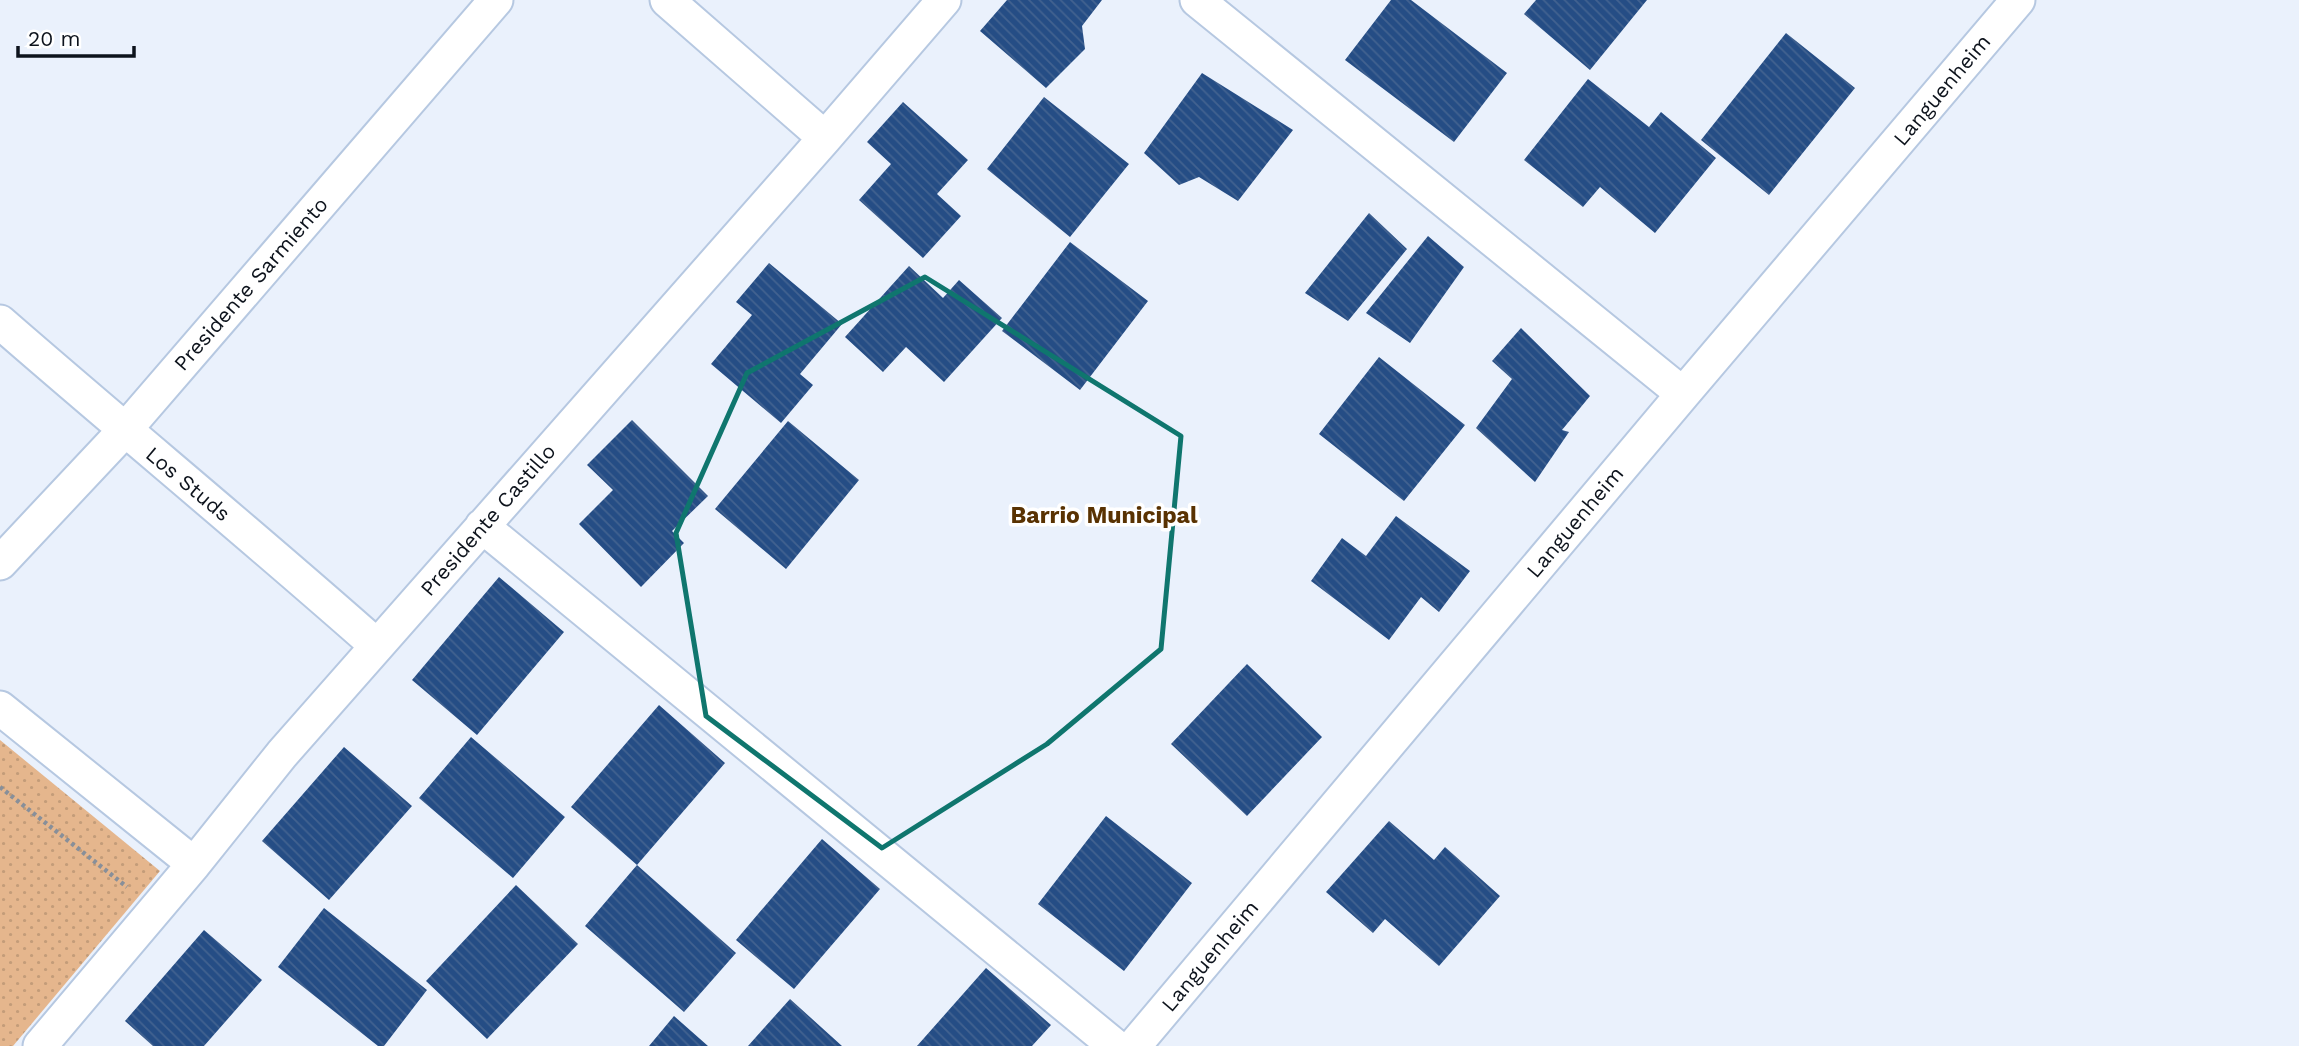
<svg xmlns="http://www.w3.org/2000/svg" width="2299" height="1046" viewBox="0 0 2299 1046" font-family="'Work Sans',sans-serif">
  <style>
    .park { fill: url(#park-dots) }
    .building { fill: url(#building-back-hatch) }
    .lines { fill: none; stroke-linecap: round; stroke-linejoin: round }
    .street-casing { stroke: #b6c8e1; stroke-width: 37 }
    .path { stroke: #888f99; stroke-width: 4.5; stroke-dasharray: 3.5 3.5; stroke-linecap: butt }
    .street { stroke: #fff; stroke-width: 33 }
    .marked { fill: none; stroke: #0f766e; stroke-width: 5; stroke-linejoin: round }
    .labels { text-anchor: middle; stroke-width: 7; stroke-linejoin: round; paint-order: stroke }
    .street-label { font-size: 21px; fill: #0d131c; stroke: #fff }
    .neighbourhood-label { font-size: 23px; font-weight: bold; fill: #593202; stroke: #fff }
  </style>
  <defs>
    <pattern id="park-dots" width="8" height="8" patternUnits="userSpaceOnUse" patternTransform="scale(1.75)"><rect width="8" height="8" fill="#e5b68d"/><path d="M2 2h.1M6 6h.1" fill="none" stroke="#c39c79" stroke-width="1.8" stroke-linecap="round"/></pattern>
    <pattern id="building-back-hatch" width="6" height="6" patternUnits="userSpaceOnUse" patternTransform="scale(1.75)"><rect width="6" height="6" fill="#254d85"/><path d="M-1 5l2 2M0 0l6 6M5-1l2 2" fill="none" stroke="#426290"/></pattern>
  </defs>
  <rect width="100%" height="100%" fill="#eaf1fc"/>
  <!-- park -->
  <path class="park" d="M0 740 160 871 13 1046H0Z"/>
  <!-- building -->
  <path class="building" d="M1007 0H1102L1082 26 1085 49 1046 88 980 31Z
    M1391 0H1411L1507 73 1454 142 1345 60Z
    M1536 0H1647L1590 70 1524 14Z
    M1786 33 1855 88 1769 195 1701 140Z
    M1202 73 1293 130 1238 201 1199 177 1179 185 1144 153Z
    M1588 79 1649 127 1661 112 1716 158 1655 233 1600 187 1583 207 1524 160Z
    M1044 97 1129 164 1070 237 987 169Z
    M903 102 968 160 937 194 961 216 923 258 859 200 891 164 867 142Z
    M1369 213 1407 249 1348 321 1305 293Z
    M1428 236 1464 267 1410 343 1366 313Z
    M1070 242 1148 301 1080 390 1002 331Z
    M769 263 842 324 800 374 813 385 781 423 711 364 752 315 736 302Z
    M909 266 943 298 959 280 1002 318 944 382 906 347 883 372 845 337Z
    M1521 328 1590 396 1562 430 1569 432 1535 482 1476 428 1512 379 1492 361Z
    M1379 357 1465 425 1404 501 1319 434Z
    M632 420 708 496 672 531 684 543 641 587 579 524 613 490 587 465Z
    M788 421 859 480 786 569 715 509Z
    M1396 516 1470 571 1439 612 1421 597 1389 640 1311 581 1342 538 1366 556Z
    M499 577 564 632 477 735 412 680Z
    M1247 664 1322 737 1247 816 1171 744Z
    M659 705 725 763 637 865 571 807Z
    M471 737 565 817 513 878 419 798Z
    M344 747 412 806 329 900 262 841Z
    M1106 816 1192 883 1124 971 1038 904Z
    M1389 821 1434 860 1445 847 1500 896 1439 966 1385 919 1373 933 1326 892Z
    M822 839 880 889 794 989 736 940Z
    M637 865 736 953 684 1012 585 926Z
    M516 885 578 944 487 1039 426 981Z
    M324 908 427 990 384 1046H378L278 967Z
    M204 930 262 980 204 1046H153L125 1021Z
    M986 968 1051 1025 1032 1046H917Z
    M790 999 842 1046H748Z
    M674 1016 708 1046H649Z"/>
  <g class="lines">
    <defs>
      <path id="street" d="M667 0 825 138
        M1197 0 1683 394
        M0 322C125 431 253 536 377 646
        M482 526 1115 1046
        M0 563 124 431 496 0
        M0 708 194 864
        M40 1046 194 864 282 754 825 138 944 0
        M1134 1046 1683 394 2018 0"/>
    </defs>
    <!-- street casing -->
    <use href="#street" class="street-casing"/>
    <!-- path -->
    <path class="path" d="M0 787 127 887"/>
    <!-- street -->
    <use href="#street" class="street"/>
  </g>
  <!-- marked area -->
  <path class="marked" d="M925 277 1181 436 1161 649 1047 744 882 848 706 716 676 533 747 373Z"/>
  <g class="labels">
    <!-- street labels -->
    <g class="street-label">
      <text transform="translate(1942 90) rotate(-50)" y="7">Languenheim</text>
      <text transform="translate(251 284) rotate(-49)" y="7">Presidente Sarmiento</text>
      <text transform="translate(188 484) rotate(40)" y="7">Los Studs</text>
      <text transform="translate(488 520) rotate(-49)" y="7">Presidente Castillo</text>
      <text transform="translate(1575 522) rotate(-50)" y="7">Languenheim</text>
      <text transform="translate(1210 956) rotate(-50)" y="7">Languenheim</text>
    </g>
    <!-- neighbourhood labels -->
    <g class="neighbourhood-label">
      <text x="1104" y="523">Barrio Municipal</text>
    </g>
  </g>
  <!-- scale -->
  <path d="M18 46v10h116v-10" fill="none" stroke="#0d131c" stroke-width="3.5"/>
  <text x="28" y="46" font-size="21" fill="#0d131c" stroke="#ffffff" stroke-width="5" paint-order="stroke">20 m</text>
</svg>
